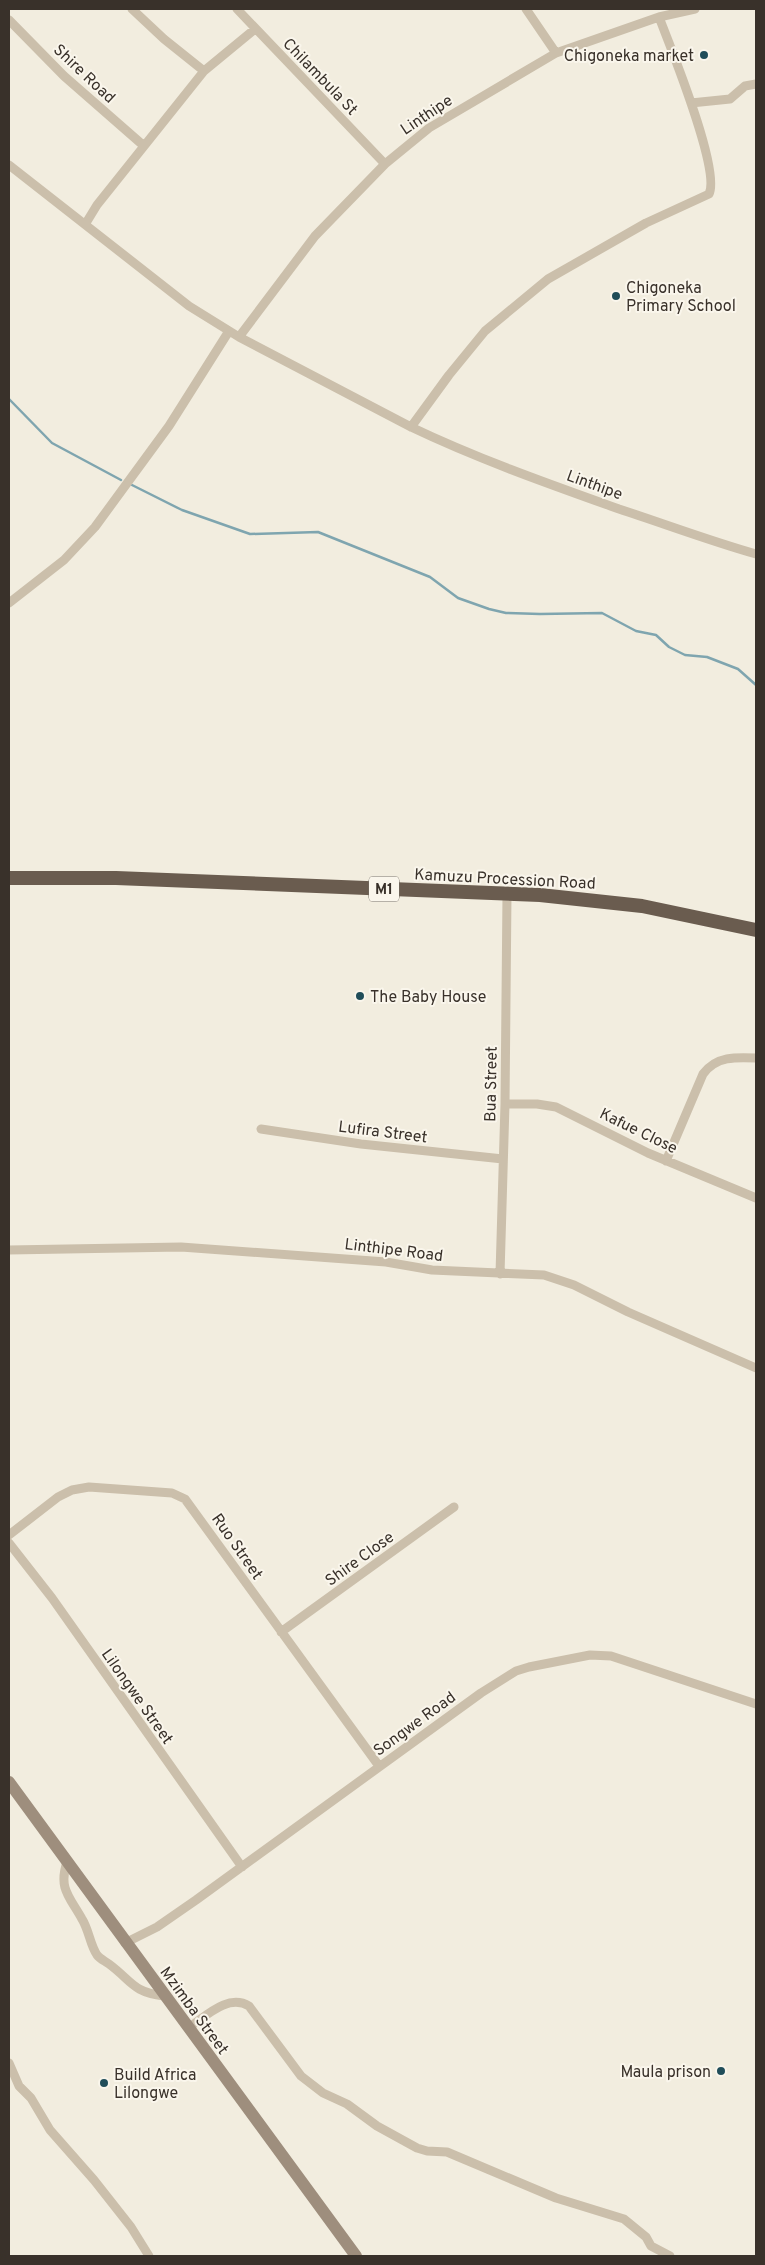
<svg xmlns="http://www.w3.org/2000/svg" width="765" height="2265" viewBox="0 0 765 2265" font-family="Overpass,sans-serif">
  <style>
    .lines { fill: none; stroke-linecap: round; stroke-linejoin: round }
    .stream { stroke: #7fa5af; stroke-width: 2.5 }
    .minor { stroke: #cbbfab; stroke-width: 9 }
    .secondary { stroke: #9e8e7d; stroke-width: 12 }
    .trunk { stroke: #6a5c4f; stroke-width: 14 }
    .poi-dot { fill: #204d59; stroke: #faf6ec; stroke-width: 2 }
    .labels { text-anchor: middle; stroke-width: 4; stroke-linejoin: round; paint-order: stroke }
    .shield { fill: #faf6ec; stroke: #736c64; stroke-width: 1 }
    .shield-label { font-size: 15px; font-weight: bold; fill: #39312a }
    .poi-label { font-size: 16px; fill: #39312a; stroke: #faf6ec; text-anchor: start }
    .street-label { font-size: 16px; fill: #39312a; stroke: #faf6ec }
  </style>
  <rect width="100%" height="100%" fill="#f2eddf"/>
  <g class="lines">
    <!-- stream -->
    <path class="stream" d="M9 399 52 443 121 480
      M130 484 182 510 250 534 318 532 430 577 458 598 489 609 506 613 540 614 602 613 636 631 656 635 669 647 685 655 707 657 738 669 756 685"/>
    <!-- minor -->
    <path class="minor" d="M132 9 164 39 204 71
      M237 9 385 164
      M526 9 556 53
      M9 20 64 76 144 146
      M691 103 730 99 745 86 756 84
      M9 165 189 306 239 337 411 427C478 459 549 484 619 509 665 524 710 541 756 554
      M86 223 97 205 204 71 255 29
      M239 337 315 236 385 164 429 128 556 53 659 17 695 9
      M411 427 449 375 485 331 548 279 646 223 709 194C721 170 670 46 659 17
      M9 603 64 560 95 527 169 426 229 331
      M505 1104H537L556 1107 648 1153 756 1198
      M261 1129 361 1144 503 1159
      M666 1161 703 1074C716 1056 736 1057 756 1058
      M9 1250 181 1247 386 1262 432 1270 544 1275 574 1285 628 1312 756 1368
      M500 1274 505 1104 507 894
      M9 1535 58 1497 72 1490 89 1487 172 1493 185 1499 379 1766
      M9 1543 52 1598 242 1867
      M281 1632 454 1507
      M67 1862C58 1889 70 1897 82 1919 89 1930 90 1945 97 1955 100 1959 105 1961 109 1964 132 1981 132 1992 164 1996
      M125 1943 157 1927 196 1900 481 1693 516 1671 529 1667 590 1655 611 1656 756 1704
      M188 2028C205 2017 228 1993 249 2006L301 2076 323 2093 347 2104 377 2126 417 2148 427 2151 447 2152 556 2198 624 2219 646 2237 651 2246 670 2256
      M9 2063 19 2086 31 2098 50 2130 94 2180 131 2227 149 2256"/>
    <!-- secondary -->
    <path class="secondary" d="M9 1782 356 2256"/>
    <!-- trunk -->
    <path class="trunk" d="M9 878H116L540 895 642 906 756 930"/>
  </g>
  <!-- markers -->
  <g class="poi-dot">
    <circle cx="704" cy="55" r="5"/>
    <circle cx="616" cy="296" r="5"/>
    <circle cx="360" cy="996" r="5"/>
    <circle cx="721" cy="2071" r="5"/>
    <circle cx="104" cy="2083" r="5"/>
  </g>
  <g class="labels">
    <!-- shield labels -->
    <rect class="shield" x="369" y="876.5" width="30" height="25" rx="4"/>
    <g class="shield-label">
      <text x="384" y="894">M1</text>
    </g>
    <!-- poi labels -->
    <g class="poi-label">
      <text x="694" y="61" text-anchor="end">Chigoneka market</text>
      <text x="626" y="293">Chigoneka<tspan x="626" dy="18">Primary School</tspan></text>
      <text x="370" y="1002">The Baby House</text>
      <text x="711" y="2077" text-anchor="end">Maula prison</text>
      <text x="114" y="2080">Build Africa<tspan x="114" dy="18">Lilongwe</tspan></text>
    </g>
    <!-- street labels -->
    <g class="street-label">
      <text transform="translate(85 73) rotate(43)" y="6">Shire Road</text>
      <text transform="translate(321 76) rotate(46)" y="6">Chilambula St</text>
      <text transform="translate(426 114) rotate(-34)" y="6">Linthipe</text>
      <text transform="translate(595 484) rotate(20)" y="6">Linthipe</text>
      <text transform="translate(505 878) rotate(3)" y="6">Kamuzu Procession Road</text>
      <text transform="translate(490 1084) rotate(-89)" y="6">Bua Street</text>
      <text transform="translate(639 1130) rotate(26)" y="6">Kafue Close</text>
      <text transform="translate(383 1131) rotate(7)" y="6">Lufira Street</text>
      <text transform="translate(394 1249) rotate(7)" y="6">Linthipe Road</text>
      <text transform="translate(238 1546) rotate(55)" y="6">Ruo Street</text>
      <text transform="translate(359 1558) rotate(-36)" y="6">Shire Close</text>
      <text transform="translate(138 1696) rotate(55)" y="6">Lilongwe Street</text>
      <text transform="translate(414 1723) rotate(-36)" y="6">Songwe Road</text>
      <text transform="translate(195 2010) rotate(54)" y="6">Mzimba Street</text>
    </g>
  </g>
  <!-- border -->
  <rect width="765" height="2265" fill="none" stroke="#39312a" stroke-width="20"/>
</svg>
